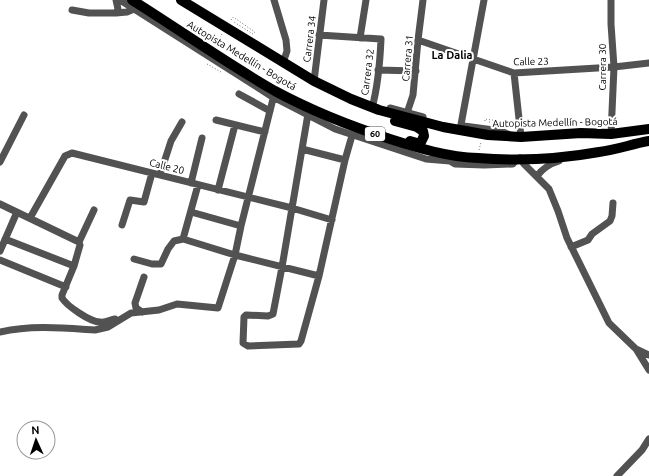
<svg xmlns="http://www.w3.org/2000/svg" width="649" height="476" viewBox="0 0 649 476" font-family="Ubuntu,sans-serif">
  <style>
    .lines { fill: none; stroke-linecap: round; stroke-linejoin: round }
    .path { stroke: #747474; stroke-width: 1; stroke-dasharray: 1 2; stroke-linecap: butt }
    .minor { stroke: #525252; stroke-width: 7 }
    .highway { stroke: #000; stroke-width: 10 }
    .labels { text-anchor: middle; stroke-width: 4; stroke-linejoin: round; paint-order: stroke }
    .shield { fill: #fff; stroke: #4c4c4c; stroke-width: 1 }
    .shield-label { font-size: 9px; font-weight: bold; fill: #000 }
    .street-label { font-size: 10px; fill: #000; stroke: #fff }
    .neighbourhood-label { font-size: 11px; font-weight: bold; fill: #000; stroke: #fff }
  </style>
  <rect width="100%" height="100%" fill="#fff"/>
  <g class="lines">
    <!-- path -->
    <path class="path" d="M231 20 233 17 255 32 253 34 234 22
      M215 45 222 34
      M207 64 221 72
      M485 121V119L513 123
      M489 122 513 125
      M479 150 481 142"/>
    <!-- minor -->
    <path class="minor" d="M120 0 271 96 335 129 426 159 450 161 455 164 484 165 513 164 516 160
      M274 0 286 40 287 51 283 63
      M72 10 89 13H116L118 9 116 0
      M116 13 127 12 134 9
      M319 35 381 39C380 62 378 86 372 108
      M360 38 366 0
      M418 40 514 73 614 67 649 63
      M378 70 416 71
      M514 73 521 137
      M314 81 324 0
      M239 94 270 111
      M309 108 282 267 273 314 268 316 246 315 244 317 243 343 248 346 299 344 301 341 319 276 345 160 351 139
      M390 108 423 117
      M406 116 413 95 418 40 423 0
      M216 120 265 132
      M464 126 501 131 510 135
      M460 130 484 0
      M611 134 614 67 611 24V0
      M302 149 345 160
      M520 158 524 164 549 189 558 211 567 238 609 323 636 349 649 370
      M0 162 24 115
      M160 175 171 141 182 122
      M537 176C543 168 549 164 559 161
      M191 183 202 138
      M218 190 235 125
      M0 204 79 242
      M94 210 79 242 80 245 74 266 62 295V298C67 306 90 322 100 322 105 323 110 320 115 319
      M191 212 241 226
      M30 218 65 156 72 153 292 208 332 220
      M122 225 130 200 144 202 152 173
      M5 239 74 266
      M183 239 198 185
      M571 247 588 240 592 234 610 221 612 216 613 203
      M0 251 17 212
      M134 259 152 264H161L168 249 174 241 183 239 235 255 319 276
      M0 260 66 287
      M142 312 136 308 135 303 144 277
      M0 332C32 325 63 328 95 330L108 327 131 313 159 310 177 304 218 308 235 255 241 226 275 91
      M636 349 649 355
      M617 476 642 450 649 439"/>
    <!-- highway -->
    <path class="highway" d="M132 0C180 30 226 63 275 91 312 111 350 126 390 139 418 148 448 157 478 158 517 161 560 159 599 152 616 150 632 144 649 141
      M181 0 314 81 351 99 379 110 443 127 488 135 521 137 581 133 611 134 649 129
      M395 121 417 127 423 131 424 136 421 142 417 143 410 141"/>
  </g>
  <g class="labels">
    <!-- shield labels -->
    <rect class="shield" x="365" y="127" width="20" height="14" rx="3"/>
    <g class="shield-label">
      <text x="375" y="137">60</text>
    </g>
    <!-- street labels -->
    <g class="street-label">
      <text transform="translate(309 39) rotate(-83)" y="4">Carrera 34</text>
      <text transform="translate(242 55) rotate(31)" y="4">Autopista Medellín - Bogotá</text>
      <text transform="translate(407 58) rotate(-85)" y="4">Carrera 31</text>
      <text transform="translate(531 61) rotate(-1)" y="4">Calle 23</text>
      <text transform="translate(602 67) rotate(-90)" y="4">Carrera 30</text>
      <text transform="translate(367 72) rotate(-83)" y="4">Carrera 32</text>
      <text transform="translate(555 122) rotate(-1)" y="4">Autopista Medellín - Bogotá</text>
      <text transform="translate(167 166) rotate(14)" y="4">Calle 20</text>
    </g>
    <!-- neighbourhood labels -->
    <g class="neighbourhood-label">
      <text x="452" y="59">La Dalia</text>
    </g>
  </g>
  <!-- north arrow -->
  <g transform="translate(36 440) rotate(357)"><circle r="19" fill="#ffffff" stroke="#999999"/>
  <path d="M0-3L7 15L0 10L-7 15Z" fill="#000000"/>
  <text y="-6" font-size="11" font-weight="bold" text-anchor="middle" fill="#000000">N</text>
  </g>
</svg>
